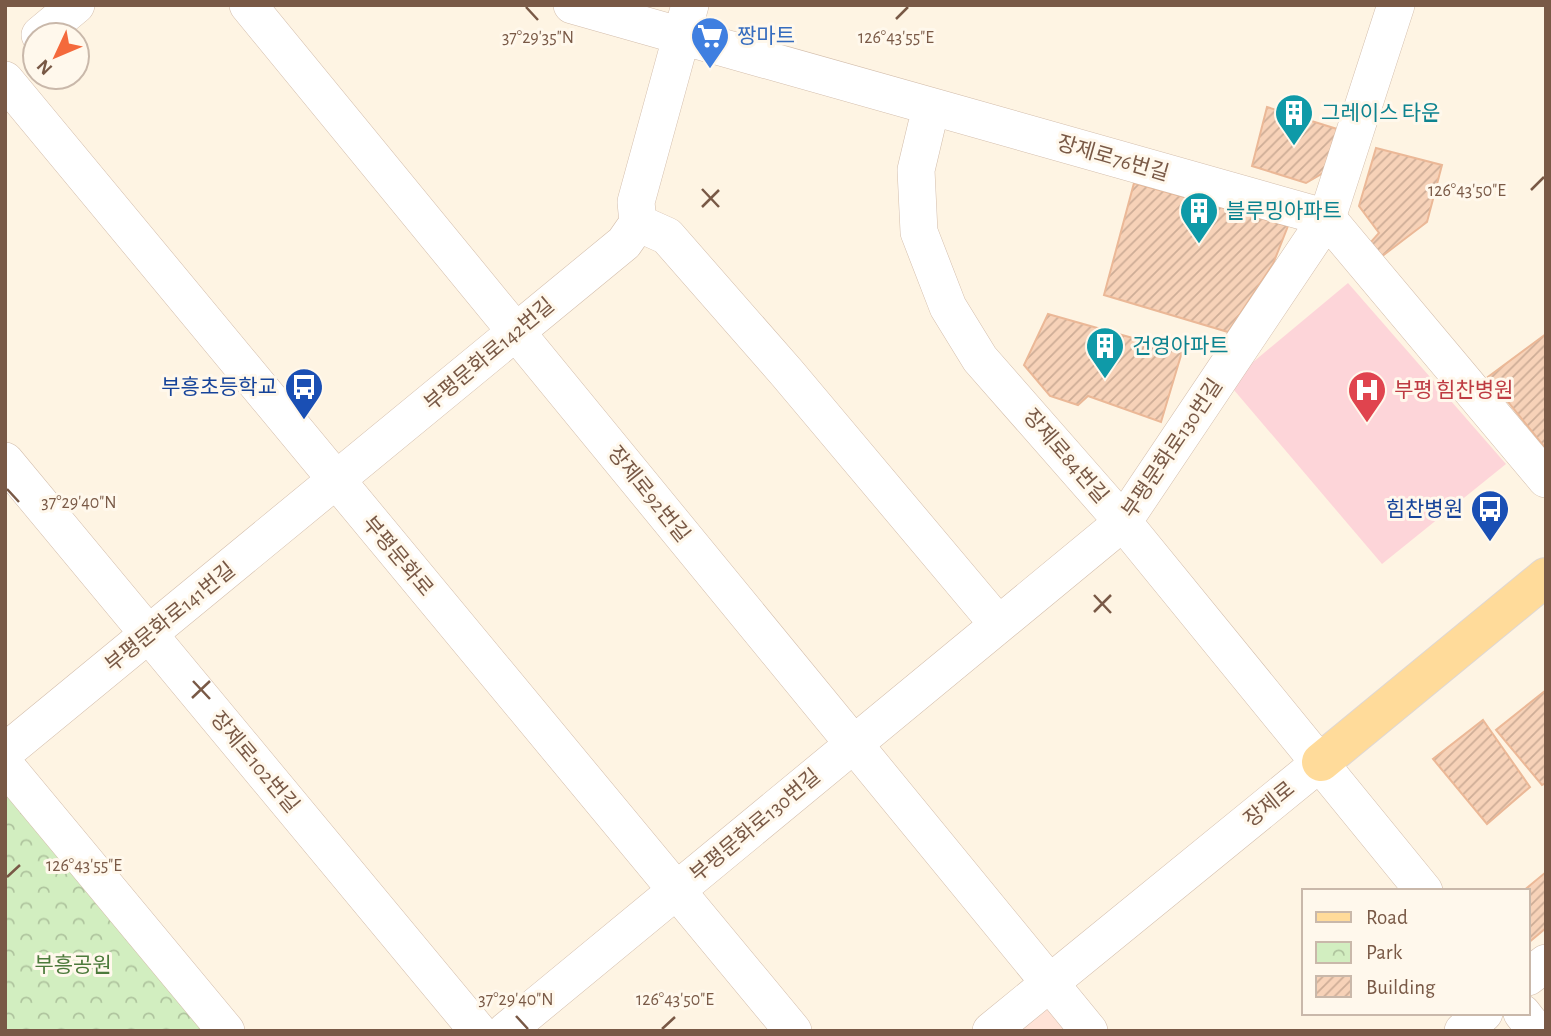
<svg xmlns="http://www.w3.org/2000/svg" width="1551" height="1036" viewBox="0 0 1551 1036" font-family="'Alegreya Sans','Noto Sans KR',sans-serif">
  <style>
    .commercial { fill: #ffe3d7 }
    .medical { fill: #fdd5d9 }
    .park { fill: url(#park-crowns) }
    .building { fill: url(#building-hatch); stroke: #ebb897; stroke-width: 2 }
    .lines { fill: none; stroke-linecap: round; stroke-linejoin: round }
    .minor-casing { stroke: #d3bdab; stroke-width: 38 }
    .major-casing { stroke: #dfd7d3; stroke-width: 40 }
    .minor { stroke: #fff; stroke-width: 37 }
    .major { stroke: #ffdb9a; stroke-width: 38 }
    .ticks { fill: none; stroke: #795946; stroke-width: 2.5 }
    .labels { text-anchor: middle; stroke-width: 6; stroke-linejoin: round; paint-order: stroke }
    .shop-label { font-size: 21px; fill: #366cbe; stroke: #fff8ec; text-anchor: start }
    .culture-label { font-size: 21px; fill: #0d838f; stroke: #fff8ec; text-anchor: start }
    .street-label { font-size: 21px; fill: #795946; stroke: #fff8ec }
    .transit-label { font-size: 21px; fill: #164399; stroke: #fff8ec; text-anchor: end }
    .health-label { font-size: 21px; fill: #be3a42; stroke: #fff8ec; text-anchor: start }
    .park-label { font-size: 21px; fill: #4c7a3b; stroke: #fff8ec }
    .ticks-label { font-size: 18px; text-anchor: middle; fill: #795946; stroke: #fff8ec; stroke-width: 6; stroke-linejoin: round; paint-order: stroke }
  </style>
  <defs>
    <pattern id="park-crowns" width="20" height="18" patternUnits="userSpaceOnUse" patternTransform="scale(1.75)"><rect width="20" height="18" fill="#d2eec0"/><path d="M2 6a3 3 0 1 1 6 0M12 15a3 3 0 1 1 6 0" fill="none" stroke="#afc49e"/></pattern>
    <pattern id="building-hatch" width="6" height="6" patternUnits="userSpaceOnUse" patternTransform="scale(1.75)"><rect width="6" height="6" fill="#f7d2b8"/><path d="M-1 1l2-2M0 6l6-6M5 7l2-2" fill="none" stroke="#cdad97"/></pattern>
  </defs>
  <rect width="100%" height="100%" fill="#fef4e3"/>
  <!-- commercial -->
  <path class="commercial" d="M1050 983 1089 1031H991Z"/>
  <!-- medical -->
  <path class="medical" d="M1348 283 1506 464 1382 564 1228 383Z"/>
  <!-- park -->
  <path class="park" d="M5 778 213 1031H5Z"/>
  <!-- building -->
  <path class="building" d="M1267 107 1337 129 1323 173 1306 183 1252 166Z
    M1376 148 1442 165 1427 222 1381 257 1370 243 1379 233 1359 206Z
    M1134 183 1288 226 1273 264 1228 332 1104 295Z
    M1048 314 1182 352 1161 422 1088 396 1078 405 1050 396 1024 365Z
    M1546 334V449L1488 377Z
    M1546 690V783L1542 785 1496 730Z
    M1483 720 1530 787 1487 824 1433 759Z
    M1546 872V928L1528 943V891H1523Z"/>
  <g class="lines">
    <defs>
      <path id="minor" d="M248 5 1089 1031
        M572 5 1327 218 1546 479
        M40 35 76 5
        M5 80 793 1031
        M931 107 916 170 919 232 948 307 980 359 1123 522 1424 891
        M638 223 667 236 787 373 998 624
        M5 461 478 1031
        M5 752 624 243 638 223 636 202 690 5
        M5 765 226 1031
        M1528 977 1546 963
        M1522 1013 1536 1031
        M506 1031 1123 522 1327 218 1396 5
        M991 1031 1321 762
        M1463 1031 1484 1013"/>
      <path id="major" d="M1321 762 1546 577"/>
    </defs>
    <!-- minor casing -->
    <use href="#minor" class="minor-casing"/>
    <!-- major casing -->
    <use href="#major" class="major-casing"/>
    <!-- minor -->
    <use href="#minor" class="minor"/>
    <!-- major -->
    <use href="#major" class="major"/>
  </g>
  <!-- ticks -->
  <path class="ticks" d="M526 7 538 20M896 19 908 7M702 189 719 207M1531 190 1544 177M702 207 719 190M7 489 19 502M1094 595 1111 613M1094 612 1111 595M193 681 210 699M192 698 210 681M7 877 20 865M516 1016 528 1029M662 1029 675 1017"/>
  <!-- icons -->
  <defs>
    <symbol id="supermarket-pin" viewBox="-11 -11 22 30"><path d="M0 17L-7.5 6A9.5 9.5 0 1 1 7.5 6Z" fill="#3f7fe0" stroke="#fff8ec"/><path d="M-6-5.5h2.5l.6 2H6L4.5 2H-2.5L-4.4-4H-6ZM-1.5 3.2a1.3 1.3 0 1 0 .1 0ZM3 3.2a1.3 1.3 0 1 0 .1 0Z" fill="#fff"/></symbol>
    <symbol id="building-pin" viewBox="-11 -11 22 30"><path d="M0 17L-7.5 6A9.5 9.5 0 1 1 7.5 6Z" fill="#0f9aa8" stroke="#fff8ec"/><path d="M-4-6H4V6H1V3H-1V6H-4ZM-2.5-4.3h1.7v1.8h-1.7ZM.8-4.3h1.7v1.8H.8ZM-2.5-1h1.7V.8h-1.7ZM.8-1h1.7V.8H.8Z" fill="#fff"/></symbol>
    <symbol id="bus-pin" viewBox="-11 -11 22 30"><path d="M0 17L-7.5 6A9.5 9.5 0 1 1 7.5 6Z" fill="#1a4fb4" stroke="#fff8ec"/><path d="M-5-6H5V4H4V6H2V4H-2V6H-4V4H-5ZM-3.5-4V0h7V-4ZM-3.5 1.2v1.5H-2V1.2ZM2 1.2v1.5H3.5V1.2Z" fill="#fff"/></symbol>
    <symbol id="hospital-pin" viewBox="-11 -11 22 30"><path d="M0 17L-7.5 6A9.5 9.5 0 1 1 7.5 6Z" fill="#e0444e" stroke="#fff8ec"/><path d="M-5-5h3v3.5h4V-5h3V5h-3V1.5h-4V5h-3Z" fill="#fff"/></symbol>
  </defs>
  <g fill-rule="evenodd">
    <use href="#supermarket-pin" x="688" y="14" width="44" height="60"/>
    <use href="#building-pin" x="1272" y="91" width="44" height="60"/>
    <use href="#building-pin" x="1177" y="189" width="44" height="60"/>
    <use href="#building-pin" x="1083" y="324" width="44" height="60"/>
    <use href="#bus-pin" x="282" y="365" width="44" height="60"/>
    <use href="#hospital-pin" x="1345" y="368" width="44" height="60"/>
    <use href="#bus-pin" x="1468" y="487" width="44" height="60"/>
  </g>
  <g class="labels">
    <!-- shop labels -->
    <g class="shop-label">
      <text x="737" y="43">짱마트</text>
    </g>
    <!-- culture labels -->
    <g class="culture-label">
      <text x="1321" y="120">그레이스 타운</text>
      <text x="1226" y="218">블루밍아파트</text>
      <text x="1132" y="353">건영아파트</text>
    </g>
    <!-- street labels -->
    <g class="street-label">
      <text transform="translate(1113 158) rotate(16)" y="7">장제로76번길</text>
      <text transform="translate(489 354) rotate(-40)" y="7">부평문화로142번길</text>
      <text transform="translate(1172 448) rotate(-56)" y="7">부평문화로130번길</text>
      <text transform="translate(1066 456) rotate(49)" y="7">장제로84번길</text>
      <text transform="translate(649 494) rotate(51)" y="7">장제로92번길</text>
      <text transform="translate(398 556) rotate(50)" y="7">부평문화로</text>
      <text transform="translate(170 617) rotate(-39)" y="7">부평문화로141번길</text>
      <text transform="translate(255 762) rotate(50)" y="7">장제로102번길</text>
      <text transform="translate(1269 804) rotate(-39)" y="7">장제로</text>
      <text transform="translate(755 825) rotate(-40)" y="7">부평문화로130번길</text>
    </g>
    <!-- transit labels -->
    <g class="transit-label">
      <text x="277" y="394">부흥초등학교</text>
      <text x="1463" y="516">힘찬병원</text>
    </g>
    <!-- health labels -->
    <g class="health-label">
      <text x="1394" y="397">부평 힘찬병원</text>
    </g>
    <!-- park labels -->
    <g class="park-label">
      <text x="73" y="972">부흥공원</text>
    </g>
  </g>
  <g class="ticks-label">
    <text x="896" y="43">126°43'55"E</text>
    <text x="538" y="43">37°29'35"N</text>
    <text x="1467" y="196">126°43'50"E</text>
    <text x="79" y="508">37°29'40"N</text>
    <text x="84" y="871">126°43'55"E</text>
    <text x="516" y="1005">37°29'40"N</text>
    <text x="675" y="1005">126°43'50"E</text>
  </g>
  <!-- border -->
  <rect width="1551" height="1036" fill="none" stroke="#795946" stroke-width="14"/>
  <!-- legend -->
  <rect x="1302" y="889" width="228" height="126" fill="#fff8ec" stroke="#c9b8aa" stroke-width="2"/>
  <rect x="1316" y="912" width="35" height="10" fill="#ffdb9a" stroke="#c9b8aa" stroke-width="2"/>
  <text x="1366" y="924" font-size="21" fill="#795946">Road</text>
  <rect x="1316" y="942" width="35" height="21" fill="url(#park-crowns)" stroke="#c9b8aa" stroke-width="2"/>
  <text x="1366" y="959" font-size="21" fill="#795946">Park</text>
  <rect x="1316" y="976" width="35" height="21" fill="url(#building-hatch)" stroke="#c9b8aa" stroke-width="2"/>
  <text x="1366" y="994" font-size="21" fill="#795946">Building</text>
  <!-- north arrow -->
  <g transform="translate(56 56) rotate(226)"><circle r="33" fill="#fff8ec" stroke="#c9b8aa" stroke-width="2"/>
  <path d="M0-5L12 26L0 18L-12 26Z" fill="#f4693c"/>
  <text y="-10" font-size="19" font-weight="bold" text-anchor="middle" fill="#795946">N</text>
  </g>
</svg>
